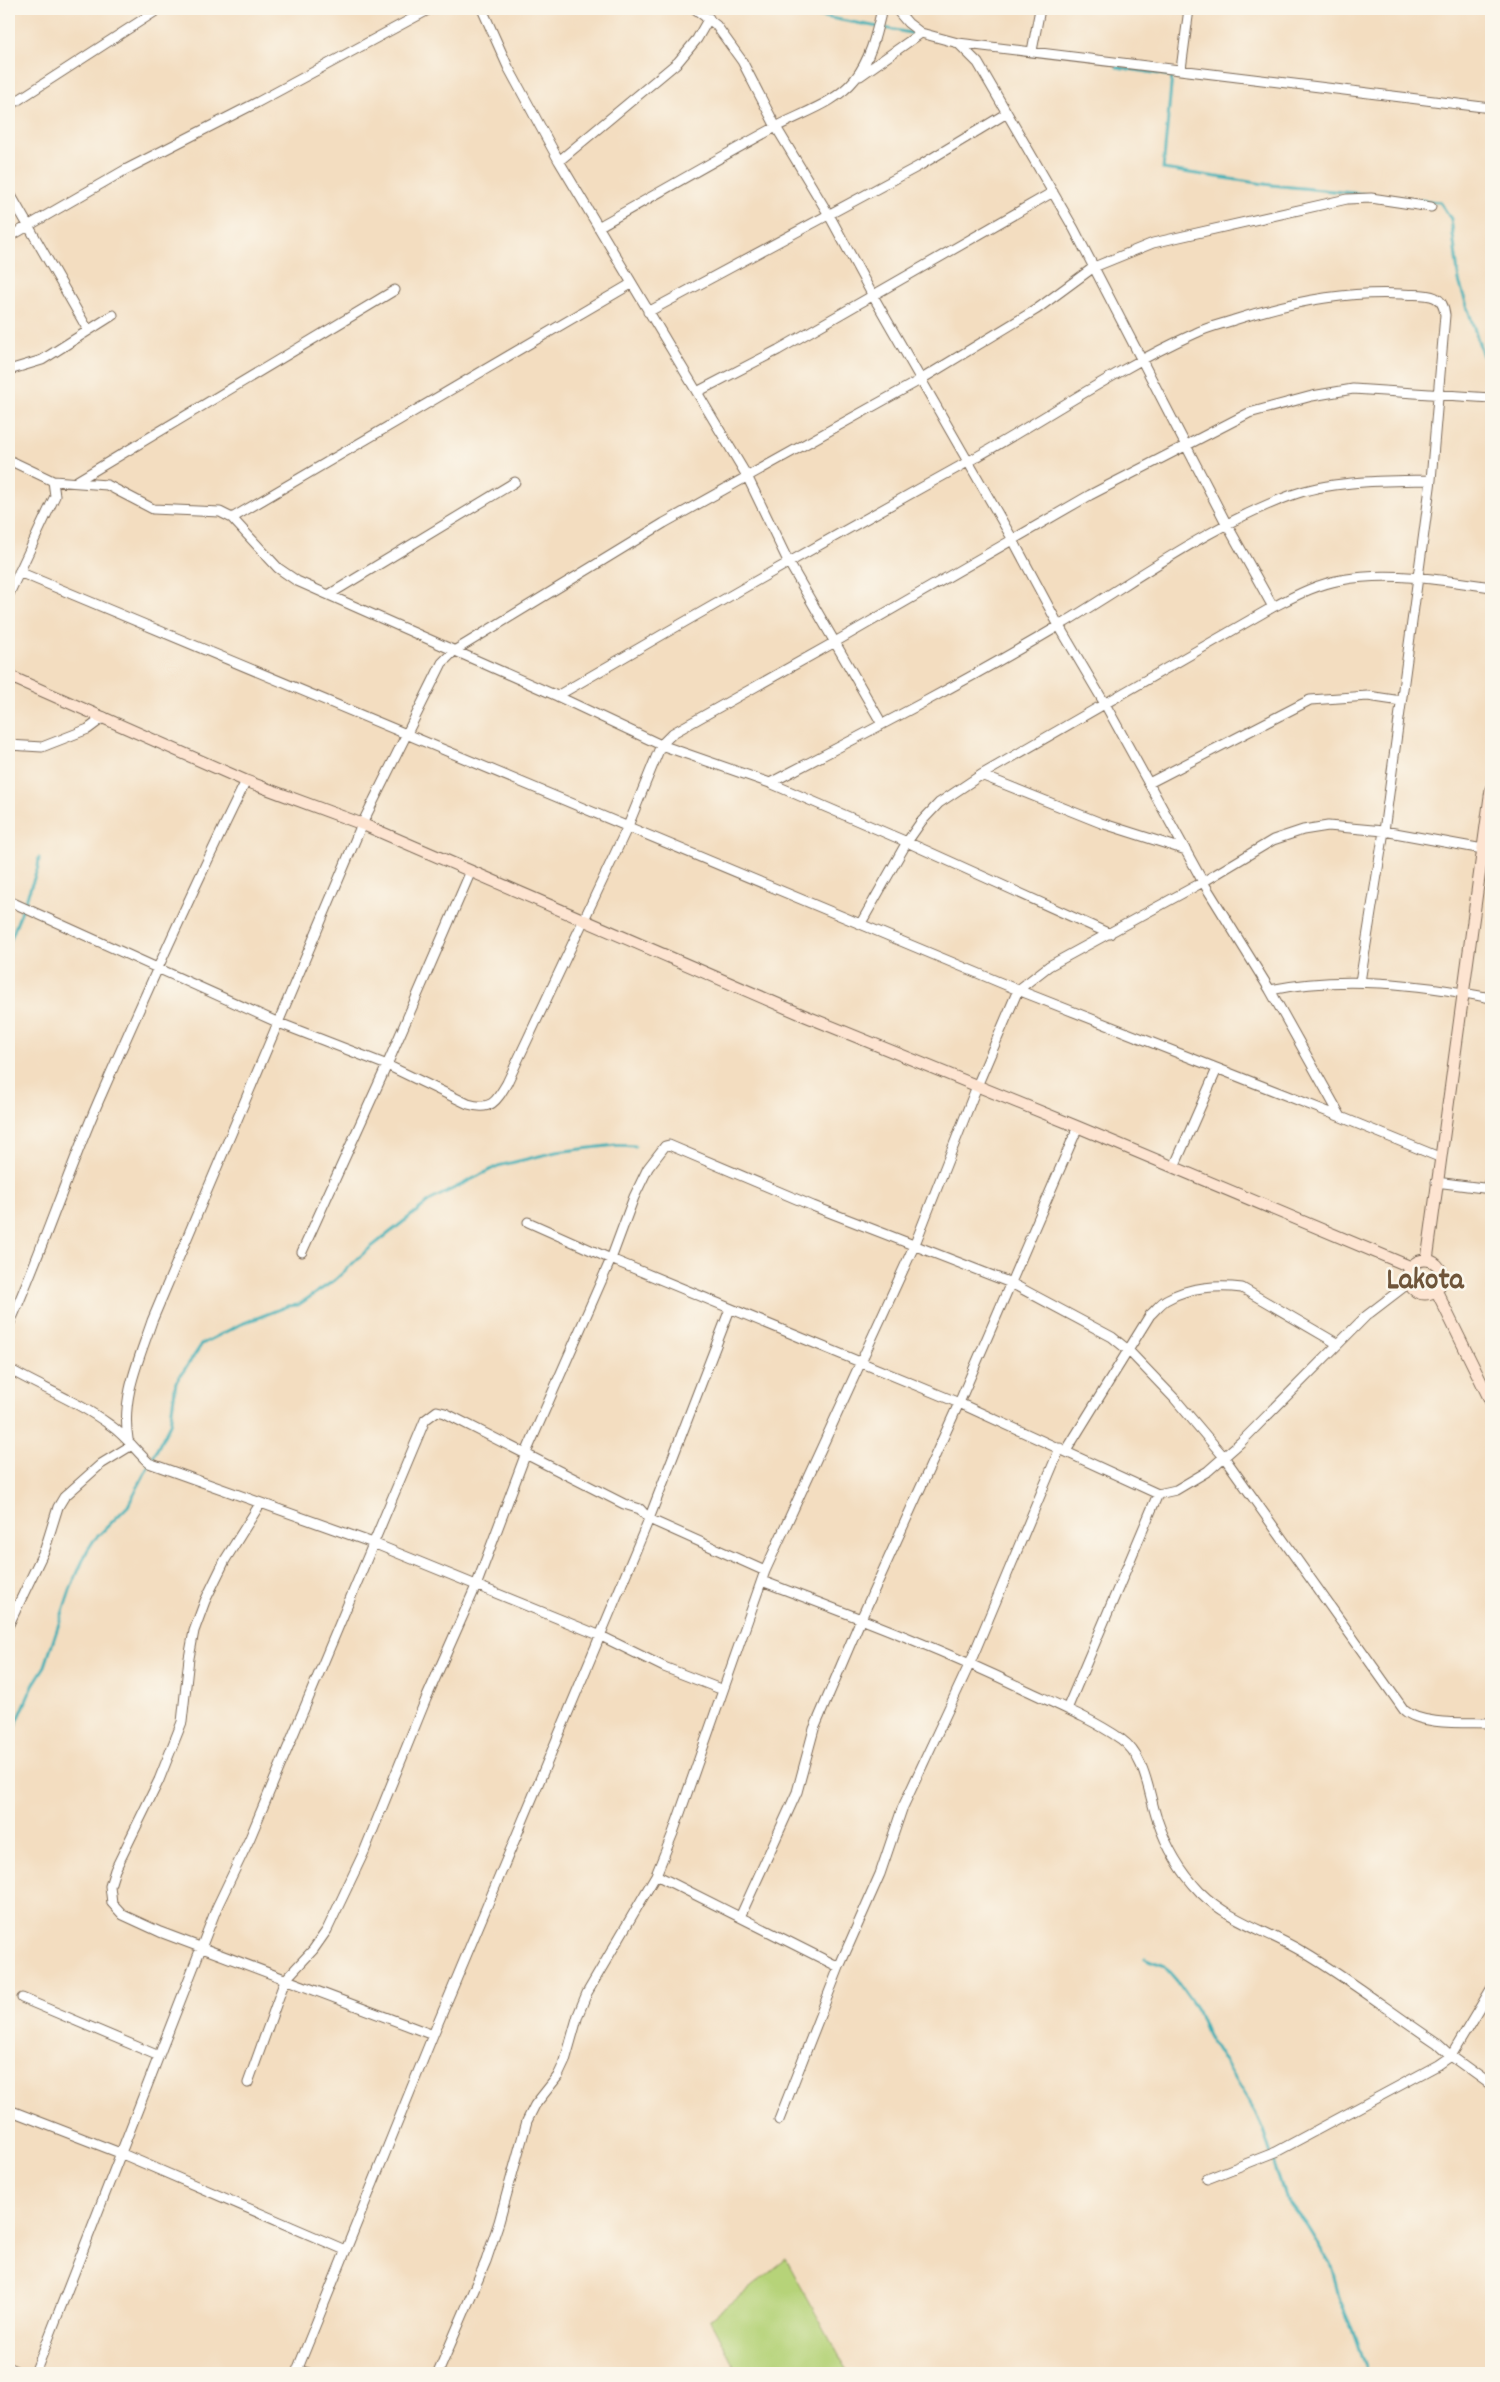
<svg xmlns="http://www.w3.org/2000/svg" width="1500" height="2382" viewBox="0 0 1500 2382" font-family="Dekko,sans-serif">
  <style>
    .green { fill: #b6d379; stroke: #787e4c }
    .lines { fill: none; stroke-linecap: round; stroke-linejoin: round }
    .stream { stroke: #3badb4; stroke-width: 3 }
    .street-casing { stroke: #7b6957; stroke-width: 11 }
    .secondary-casing { stroke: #7b6957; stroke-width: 13 }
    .street { stroke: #fff; stroke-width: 9 }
    .secondary { stroke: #fde4d1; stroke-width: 11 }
    .labels { text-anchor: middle; stroke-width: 5; stroke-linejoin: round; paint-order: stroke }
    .town-label { font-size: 30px; font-weight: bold; fill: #6f553a; stroke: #fbf7ec }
  </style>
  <rect width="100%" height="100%" fill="#fbf7ec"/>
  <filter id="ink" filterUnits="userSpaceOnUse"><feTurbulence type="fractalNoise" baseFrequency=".02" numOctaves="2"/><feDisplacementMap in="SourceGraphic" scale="10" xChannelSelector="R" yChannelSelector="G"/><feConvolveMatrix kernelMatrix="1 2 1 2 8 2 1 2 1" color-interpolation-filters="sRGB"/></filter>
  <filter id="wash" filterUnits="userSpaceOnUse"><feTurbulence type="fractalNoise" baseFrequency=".0096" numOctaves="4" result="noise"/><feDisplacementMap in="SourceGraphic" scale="20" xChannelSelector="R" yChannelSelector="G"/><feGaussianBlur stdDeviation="1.12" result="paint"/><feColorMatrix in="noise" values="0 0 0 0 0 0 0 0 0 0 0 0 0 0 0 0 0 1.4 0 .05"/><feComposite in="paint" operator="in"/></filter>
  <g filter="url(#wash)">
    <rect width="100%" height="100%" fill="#f3ddc0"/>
    <!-- green -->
    <path class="green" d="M786 2259 847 2371 844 2373H738L710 2320Z"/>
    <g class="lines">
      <!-- stream -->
      <path class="stream" d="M782 9 916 34
        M1117 67 1172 76 1163 169 1271 185 1363 194
        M1397 198 1440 202 1451 219 1459 281 1483 356
        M9 944 38 868 39 858
        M9 1741 33 1685 45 1666 70 1590 87 1551 94 1540 128 1506 170 1424 176 1382 202 1344 239 1325 288 1306 298 1305 335 1280 365 1252 431 1200 498 1166 556 1152 616 1145 635 1146
        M1145 1958 1164 1966 1177 1981 1196 2008 1207 2035 1255 2112 1263 2130 1285 2197 1306 2224 1330 2263 1340 2300 1352 2328 1367 2373"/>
    </g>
  </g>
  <g filter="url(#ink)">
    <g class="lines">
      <defs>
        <path id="street" d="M482 9 508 67 559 161 747 476 788 561 882 724
          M695 9 716 25 742 61 776 127 829 215 873 296 1013 540 1059 626 1105 704 1203 882 1270 990 1341 1117 1439 1157
          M896 9 908 23 921 33 958 43 978 63 1074 229 1226 523 1273 607
          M958 43 1491 108
          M1032 51 1040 9
          M1181 69 1189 9
          M860 76 921 33
          M9 106 159 9
          M559 161 678 62 697 39 709 18
          M9 192 88 330
          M598 227C657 194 715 160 774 128 801 113 835 104 855 79 871 58 876 34 882 9
          M9 237 125 170 258 102 430 9
          M648 312 919 166 1007 113
          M9 370 42 360 113 315
          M697 392 778 350 1053 192
          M9 460 53 481 107 485 153 509 220 512 232 518 278 568 297 581 557 696 661 745 770 783 907 842 1110 934
          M77 481 395 290
          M232 518 631 284
          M19 572 1018 990 1341 1117
          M9 594 55 496 53 481
          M330 594 515 482
          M557 696C692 617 827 540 964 464 1042 421 1115 369 1196 333 1208 327 1222 324 1234 320 1289 302 1345 291 1402 294 1422 296 1443 290 1445 315L1431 480
          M9 745 42 747 88 729 104 717
          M981 775 1101 823 1186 850
          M770 783C868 732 967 681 1062 624 1137 579 1210 525 1292 495 1332 480 1389 481 1431 480L1384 831 1360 982
          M1149 783 1310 700 1368 696 1401 701
          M9 901 279 1023 387 1065 468 1104C491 1111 496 1102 507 1083L628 826 661 745 673 733 835 642 1090 495 1249 413 1312 396 1353 389 1491 398
          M861 923 907 842 921 822 939 803 981 775 1273 607C1295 596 1317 584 1341 580 1387 571 1445 580 1491 587
          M1270 990C1342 975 1419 984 1491 998
          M1174 1167 1217 1069
          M1436 1182 1491 1189
          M1487 1188 1491 1176
          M528 1222 611 1259 959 1403 1158 1494 1176 1490 1208 1471 1241 1442 1366 1316 1409 1283
          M302 1252 387 1065 471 871
          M9 1325C42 1251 67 1174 99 1100 146 993 194 886 246 781
          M9 1369C42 1388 79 1402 110 1425 126 1436 135 1450 149 1463L373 1543 601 1636 664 1667 723 1690
          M128 1439C121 1397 139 1360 152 1321L362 824 442 663 454 651 664 523 920 380 1037 309 1094 267 1153 243 1347 199 1371 198 1431 207
          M1066 1451 1150 1315C1156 1310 1161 1302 1168 1299 1189 1287 1218 1285 1242 1288L1338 1344
          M260 1504 225 1560 205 1601 194 1631 189 1658 182 1722 159 1780 115 1870 110 1886 112 1903 123 1915 160 1932 433 2035
          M762 1581C851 1615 940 1648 1026 1690 1058 1705 1092 1719 1121 1739 1146 1757 1148 1792 1157 1819 1166 1846 1180 1871 1200 1892 1229 1921 1268 1931 1303 1952 1349 1979 1392 2013 1437 2043L1451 2056 1491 2085
          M9 1624 45 1549 58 1507 64 1497 101 1464 132 1445
          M1067 1709 1158 1494
          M656 1875 839 1967
          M740 1917 797 1792 814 1729 861 1619 959 1403 1078 1127
          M22 1998 159 2056
          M248 2083 285 1980 313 1950 327 1930 364 1852 426 1699 476 1586 526 1453 611 1259 634 1197 648 1168 665 1146 669 1145 813 1206 1011 1283 1112 1337 1128 1350 1175 1399 1224 1457 1404 1710C1421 1726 1468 1722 1491 1723
          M9 2110 120 2153 345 2250
          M779 2120 839 1967 880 1874 902 1809 970 1663 1060 1448
          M1207 2179 1276 2152 1438 2065 1451 2056 1491 1989
          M9 2368 21 2373
          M298 2370 309 2373
          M35 2373 217 1907 250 1838 425 1420 437 1411 445 1413 624 1504 640 1509 649 1519 765 1571
          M296 2373 433 2035 649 1519 730 1309
          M438 2373 486 2261 499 2222 527 2121 535 2105 558 2076 565 2061 578 2015 587 1993 656 1875 673 1833 765 1571 915 1244 977 1086 1018 990 1049 966 1203 882 1273 840 1303 830 1328 826 1384 831 1483 849 1491 856"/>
        <path id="secondary" d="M9 676 246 781 362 824 803 1015 1078 1127 1411 1267
          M1427 1260 1491 789
          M1408 1277a17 17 0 1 1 34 0a17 17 0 1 1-34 0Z
          M1436 1290 1491 1402"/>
      </defs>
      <!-- street casing -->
      <use href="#street" class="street-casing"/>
      <!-- secondary casing -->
      <use href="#secondary" class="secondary-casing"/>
      <!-- street -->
      <use href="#street" class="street"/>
      <!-- secondary -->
      <use href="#secondary" class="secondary"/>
    </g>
  </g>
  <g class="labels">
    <!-- town labels -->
    <g class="town-label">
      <text x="1425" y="1288">Lakota</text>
    </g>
  </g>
  <!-- margin -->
  <rect width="1500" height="2382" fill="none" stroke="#fbf7ec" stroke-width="30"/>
</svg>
